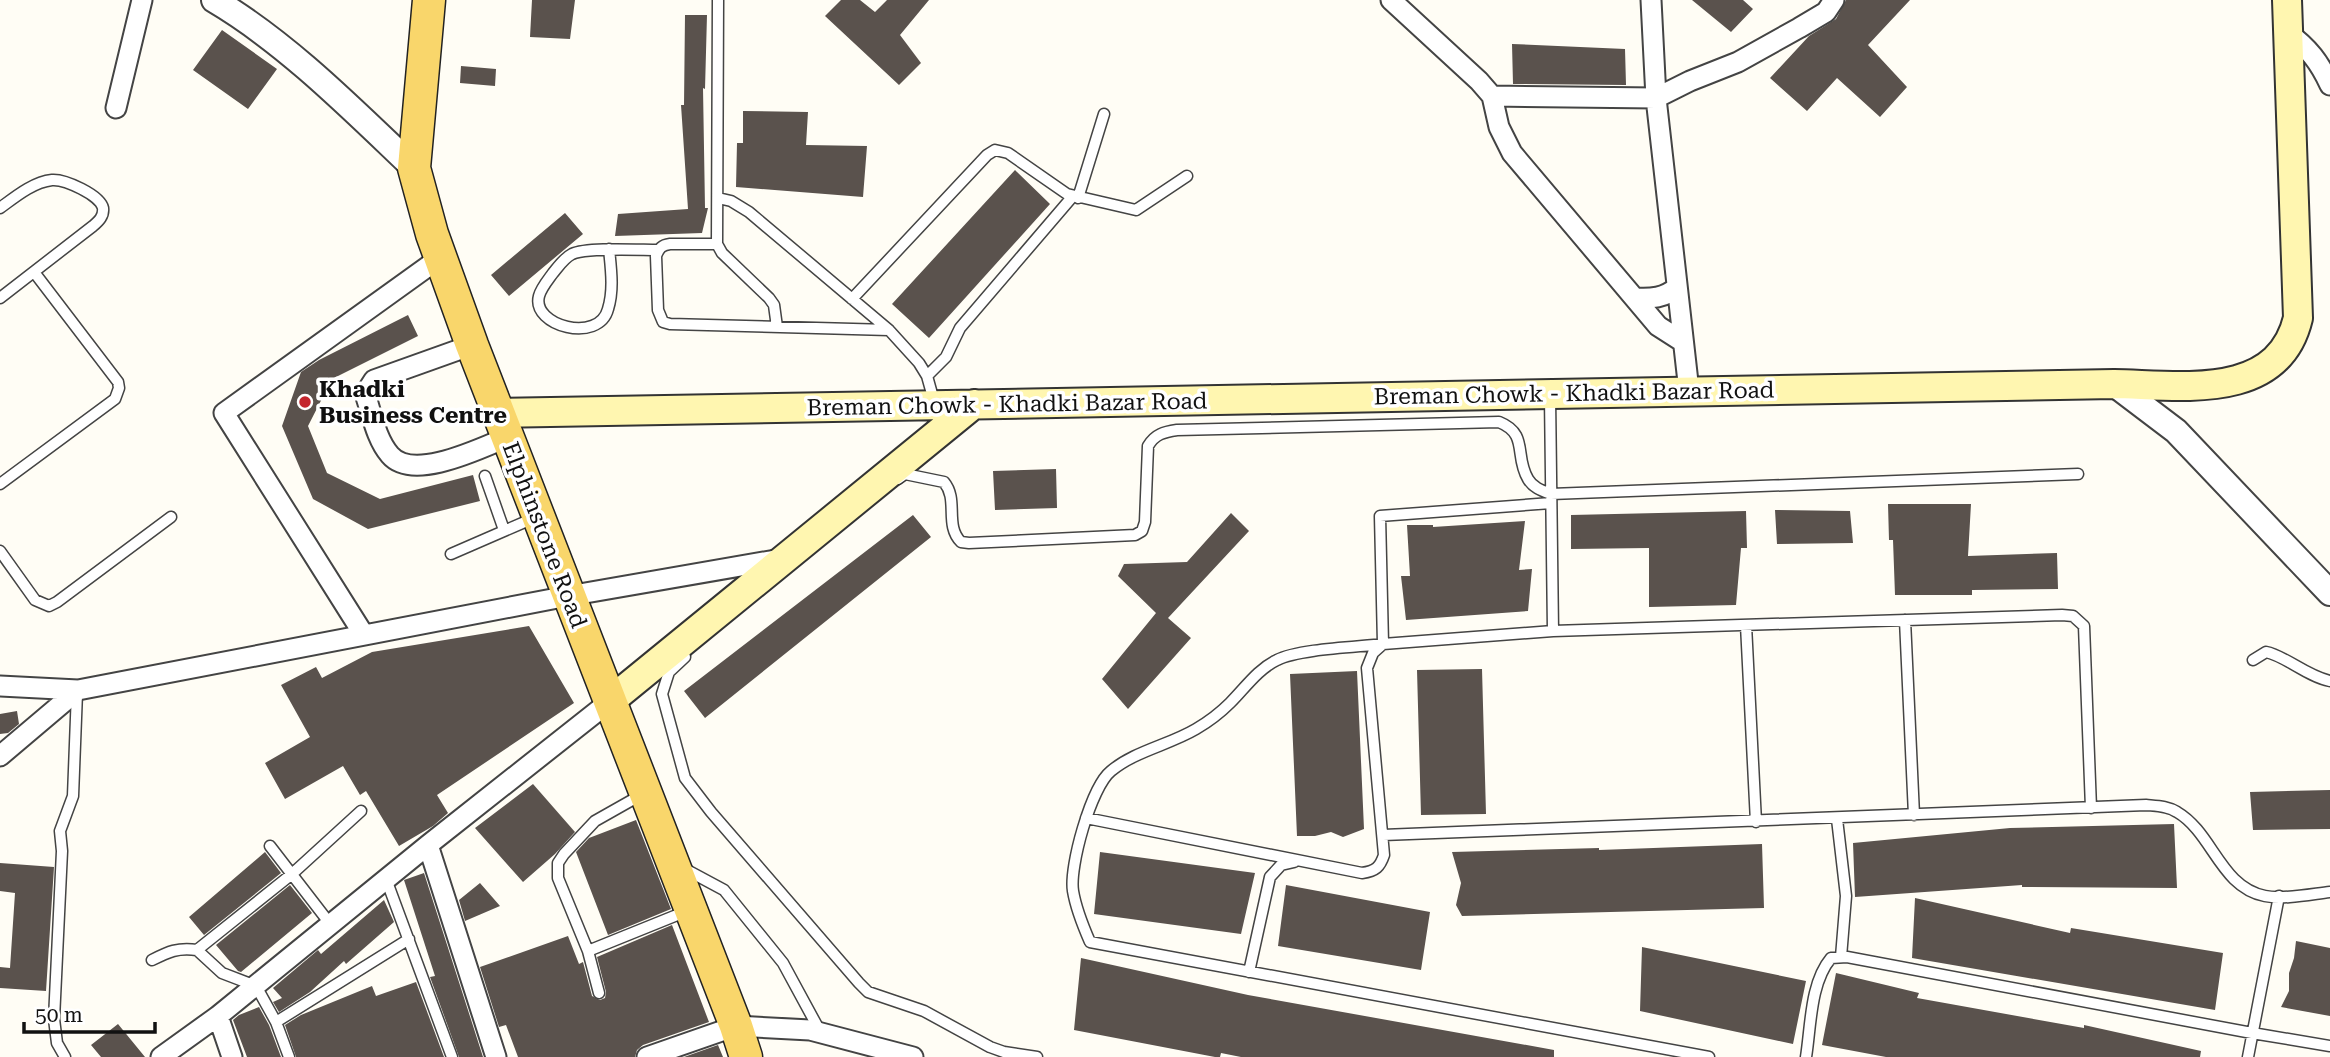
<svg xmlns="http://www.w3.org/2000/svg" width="2330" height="1057" viewBox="0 0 2330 1057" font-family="'Roboto Serif',serif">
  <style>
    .building { fill: #5a524d }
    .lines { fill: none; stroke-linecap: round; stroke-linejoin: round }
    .service-casing { stroke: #444; stroke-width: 13 }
    .minor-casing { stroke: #444; stroke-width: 23 }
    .tertiary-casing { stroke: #444; stroke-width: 28 }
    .secondary-casing { stroke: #333; stroke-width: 32 }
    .primary-casing { stroke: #222; stroke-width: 35 }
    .service { stroke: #fff; stroke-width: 10 }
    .minor { stroke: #fff; stroke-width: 19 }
    .tertiary { stroke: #fff; stroke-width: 24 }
    .secondary { stroke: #fff6b0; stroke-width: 28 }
    .primary { stroke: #f9d66b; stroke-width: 32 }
    .poi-dot { fill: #c4262e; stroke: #fff; stroke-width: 2.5 }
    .labels { text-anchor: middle; stroke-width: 7; stroke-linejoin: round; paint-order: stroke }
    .poi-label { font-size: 23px; font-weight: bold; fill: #111; stroke: #fff; text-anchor: start }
    .street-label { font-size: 23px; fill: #111; stroke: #fff }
  </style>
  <rect width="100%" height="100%" fill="#fffdf5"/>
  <!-- building -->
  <path class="building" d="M532 0H575L570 39 530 37Z
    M841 0H860L875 12 887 0H929L900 35 921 63 899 85 825 16Z
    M1692 0H1743L1753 9 1731 32Z
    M1846 0H1910L1868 45 1907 87 1880 117 1837 78 1807 111 1770 78 1809 36 1836 19Z
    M685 15H707L705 89 703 88 705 208H708L702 233 615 236 618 214 688 209 681 105H684Z
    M222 30 277 69 248 109 193 70Z
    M1512 44 1625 49 1626 85 1513 84Z
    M461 66 496 69 495 86 460 83Z
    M743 111 808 112 806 145 867 146 863 197 736 187 737 143H743Z
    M1015 170 1050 204 929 338 892 304Z
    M565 213 583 234 509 296 491 275Z
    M408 315 418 336 332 379 308 426 327 473 380 499 473 475 480 501 368 529 313 499 282 426 301 372 319 360Z
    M1056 469 1057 508 995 510 993 471Z
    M1888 504H1971L1968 556 2057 553 2058 589 1972 590V595H1895L1893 540H1889Z
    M1775 510 1850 511 1853 543 1777 544Z
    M1746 511 1747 548H1741L1736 605 1649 607V548L1571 549V515Z
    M1231 513 1249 531 1168 618 1191 638 1128 709 1102 679 1156 613 1118 576 1124 564 1187 562Z
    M913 515 931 537 705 718 684 691Z
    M1525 521 1519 570 1532 569 1528 611 1406 620 1401 576H1410L1407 525H1433V527Z
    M529 626 574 703 437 795 448 813 433 826 399 846 366 791 360 795 343 766 285 799 265 763 310 737 281 685 316 667 322 678 372 652Z
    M1482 669 1486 814 1421 815 1417 670Z
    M1357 671 1364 829 1343 837 1331 832 1315 836H1297L1290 674Z
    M17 711 19 724 8 733 0 734V714Z
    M533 784 575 832 555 854 523 882 475 828Z
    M2330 790V829L2253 830 2250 792Z
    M636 820 671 909 608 935 576 852 589 838Z
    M2174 824 2177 888 2022 887V885L1855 897 1853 843 2010 828Z
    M1762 844 1764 908 1462 916 1456 905 1461 883 1452 852 1599 848V850Z
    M265 852 281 873 204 935 189 917Z
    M1100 852 1255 873 1241 934 1094 914Z
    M0 863 54 867 46 991 0 988V967L10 968 15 893 0 891Z
    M424 873 483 1057H459L430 977 435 976 404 880Z
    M480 883 500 906 465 921 459 900Z
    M290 885 312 913 241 972 238 971 216 945Z
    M1286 885 1430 912 1421 970 1278 946Z
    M1915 898 2070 933 2071 928 2223 953 2215 1010 1912 958Z
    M384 900 394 922 346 964 344 961 310 992 279 1012 273 1002 282 998 273 988 318 950 321 954Z
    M672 925 709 1022 643 1045 637 1050 635 1057H518L506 1025 499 1027 480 967 568 936 579 964 583 962 592 996 600 1000 605 998 606 992 597 957Z
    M2296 941 2330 948V1016L2281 1007 2289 991V973L2294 958Z
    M1642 947 1806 981 1793 1044 1640 1011Z
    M1081 958 1248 995 1554 1050V1057H1241L1221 1053 1220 1057H1215L1074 1030Z
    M1836 973 1919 993 1917 998 2084 1028V1025L2201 1051 2200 1057H1886L1822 1045Z
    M416 982 444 1057H296L285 1025 301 1015 372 986 376 996Z
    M259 1007 269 1025 281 1057H247L233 1020 239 1015Z
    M118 1024 145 1057H101L91 1045Z
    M718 1045 723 1057H684Z"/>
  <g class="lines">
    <defs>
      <path id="service" d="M718 0 717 244 722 253 769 298 774 305 777 327
        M718 198 731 201 749 212 889 330 919 363 927 376 934 401
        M1078 198 1104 114
        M0 208C15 197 33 182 52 180 65 179 100 195 103 208 104 216 99 221 93 226L0 298
        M717 244H670C662 245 659 248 656 256L658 310 663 322 670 324 889 330
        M609 249C611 269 614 290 608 309 599 344 531 326 539 296 541 288 548 280 553 273 558 267 564 258 572 254 587 247 639 250 658 250
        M852 299 987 155 995 150 1008 153 1067 194 1136 210 1187 176
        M927 376 946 357 960 328 1073 196
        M1550 397 1553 631
        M485 476 504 530
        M898 479 905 474 944 482C959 500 944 525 961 542L969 543 1135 535 1142 531 1145 522 1148 446C1155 434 1164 432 1177 430L1499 422C1529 434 1514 456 1528 479 1533 488 1543 491 1551 494L2078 474
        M0 484 115 399 119 388 118 382 34 272
        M1551 503 1380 516 1383 644C1358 647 1298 649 1277 660 1258 669 1245 688 1230 703 1221 712 1208 722 1196 729 1169 745 1135 751 1111 771 1091 787 1069 867 1073 891 1076 909 1083 926 1090 942L1709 1057
        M0 551 35 600 49 606 57 602 171 517
        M451 554 534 518
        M1905 620 1914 815
        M1746 625 1756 822
        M685 657 669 672 662 694 685 778 711 812 859 983 868 992 924 1011 990 1047 1004 1052 1037 1057
        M2253 660 2266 652C2286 656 2306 676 2330 681
        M1086 818 1362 873C1376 871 1380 867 1384 855L1367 668 1373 653 1383 644 1553 631 2062 615 2073 616 2084 626 2091 808
        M1837 819 1846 896 1841 957
        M1383 835 2146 805C2157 806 2168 806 2177 812 2213 833 2220 887 2265 896 2283 900 2312 894 2330 892
        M270 846 331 925
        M683 868 724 890 783 963 821 1033
        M386 879 452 1057
        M197 950 222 973 256 986 276 1022 289 1057
        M588 951 558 878V863L564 854 595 821 641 795
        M152 960C168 952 178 947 197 950L292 874 361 811
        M1249 972 1270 877 1281 865 1294 862
        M599 993 588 951 687 911
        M276 1022 409 939
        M65 1057 57 1043 54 1019 62 851 60 831 73 796 77 692
        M1806 1057C1811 1026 1810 983 1831 958L1847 957 2252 1033 2330 1046
        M2248 1057 2279 896"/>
      <path id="minor" d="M1391 0 1479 81 1492 96 1499 127 1512 153 1658 326 1683 342
        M1651 0 1656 98 1689 391
        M2288 33C2308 47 2320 63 2330 85
        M1492 96 1656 98 1690 81 1738 62 1799 28 1826 12 1834 0
        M116 108 142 0
        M1635 298C1651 299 1665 298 1677 287
        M472 345 374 380 365 394C372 414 376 439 390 455 413 482 481 448 508 437
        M364 635 224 413 441 257
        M0 686 78 690 568 596 781 559
        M0 756 78 690
        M428 845 496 1057
        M218 1016 232 1057
        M161 1057 218 1016 428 845 609 702
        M647 1057 736 1026 810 1030 913 1057"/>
      <path id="tertiary" d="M214 0C287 43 353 110 414 168
        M2114 384 2176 431 2330 593"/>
      <path id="secondary" d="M499 413 2114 384C2180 385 2278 402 2298 318L2287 0
        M609 702 974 404"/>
      <path id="primary" d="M429 0 414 168 432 234 472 345 736 1026 746 1057"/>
    </defs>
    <!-- service casing -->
    <use href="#service" class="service-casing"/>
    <!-- minor casing -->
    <use href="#minor" class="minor-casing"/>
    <!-- tertiary casing -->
    <use href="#tertiary" class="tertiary-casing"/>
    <!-- secondary casing -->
    <use href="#secondary" class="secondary-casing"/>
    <!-- primary casing -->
    <use href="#primary" class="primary-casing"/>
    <!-- service -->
    <use href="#service" class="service"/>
    <!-- minor -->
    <use href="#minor" class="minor"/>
    <!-- tertiary -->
    <use href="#tertiary" class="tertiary"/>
    <!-- secondary -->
    <use href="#secondary" class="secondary"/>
    <!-- primary -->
    <use href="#primary" class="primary"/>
  </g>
  <!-- markers -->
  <circle class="poi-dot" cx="305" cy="402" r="7"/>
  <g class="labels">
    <!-- poi labels -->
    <g class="poi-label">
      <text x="319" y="397">Khadki<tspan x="319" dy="26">Business Centre</tspan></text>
    </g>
    <!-- street labels -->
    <g class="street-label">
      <text transform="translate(1574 393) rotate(-1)" y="8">Breman Chowk - Khadki Bazar Road</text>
      <text transform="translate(1007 404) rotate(-1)" y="8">Breman Chowk - Khadki Bazar Road</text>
      <text transform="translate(545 535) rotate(69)" y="8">Elphinstone Road</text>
    </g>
  </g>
  <!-- scale -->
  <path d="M24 1022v10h131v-10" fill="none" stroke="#111111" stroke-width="3.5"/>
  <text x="35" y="1022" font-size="21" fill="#111111" stroke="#ffffff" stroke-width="5" paint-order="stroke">50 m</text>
</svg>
